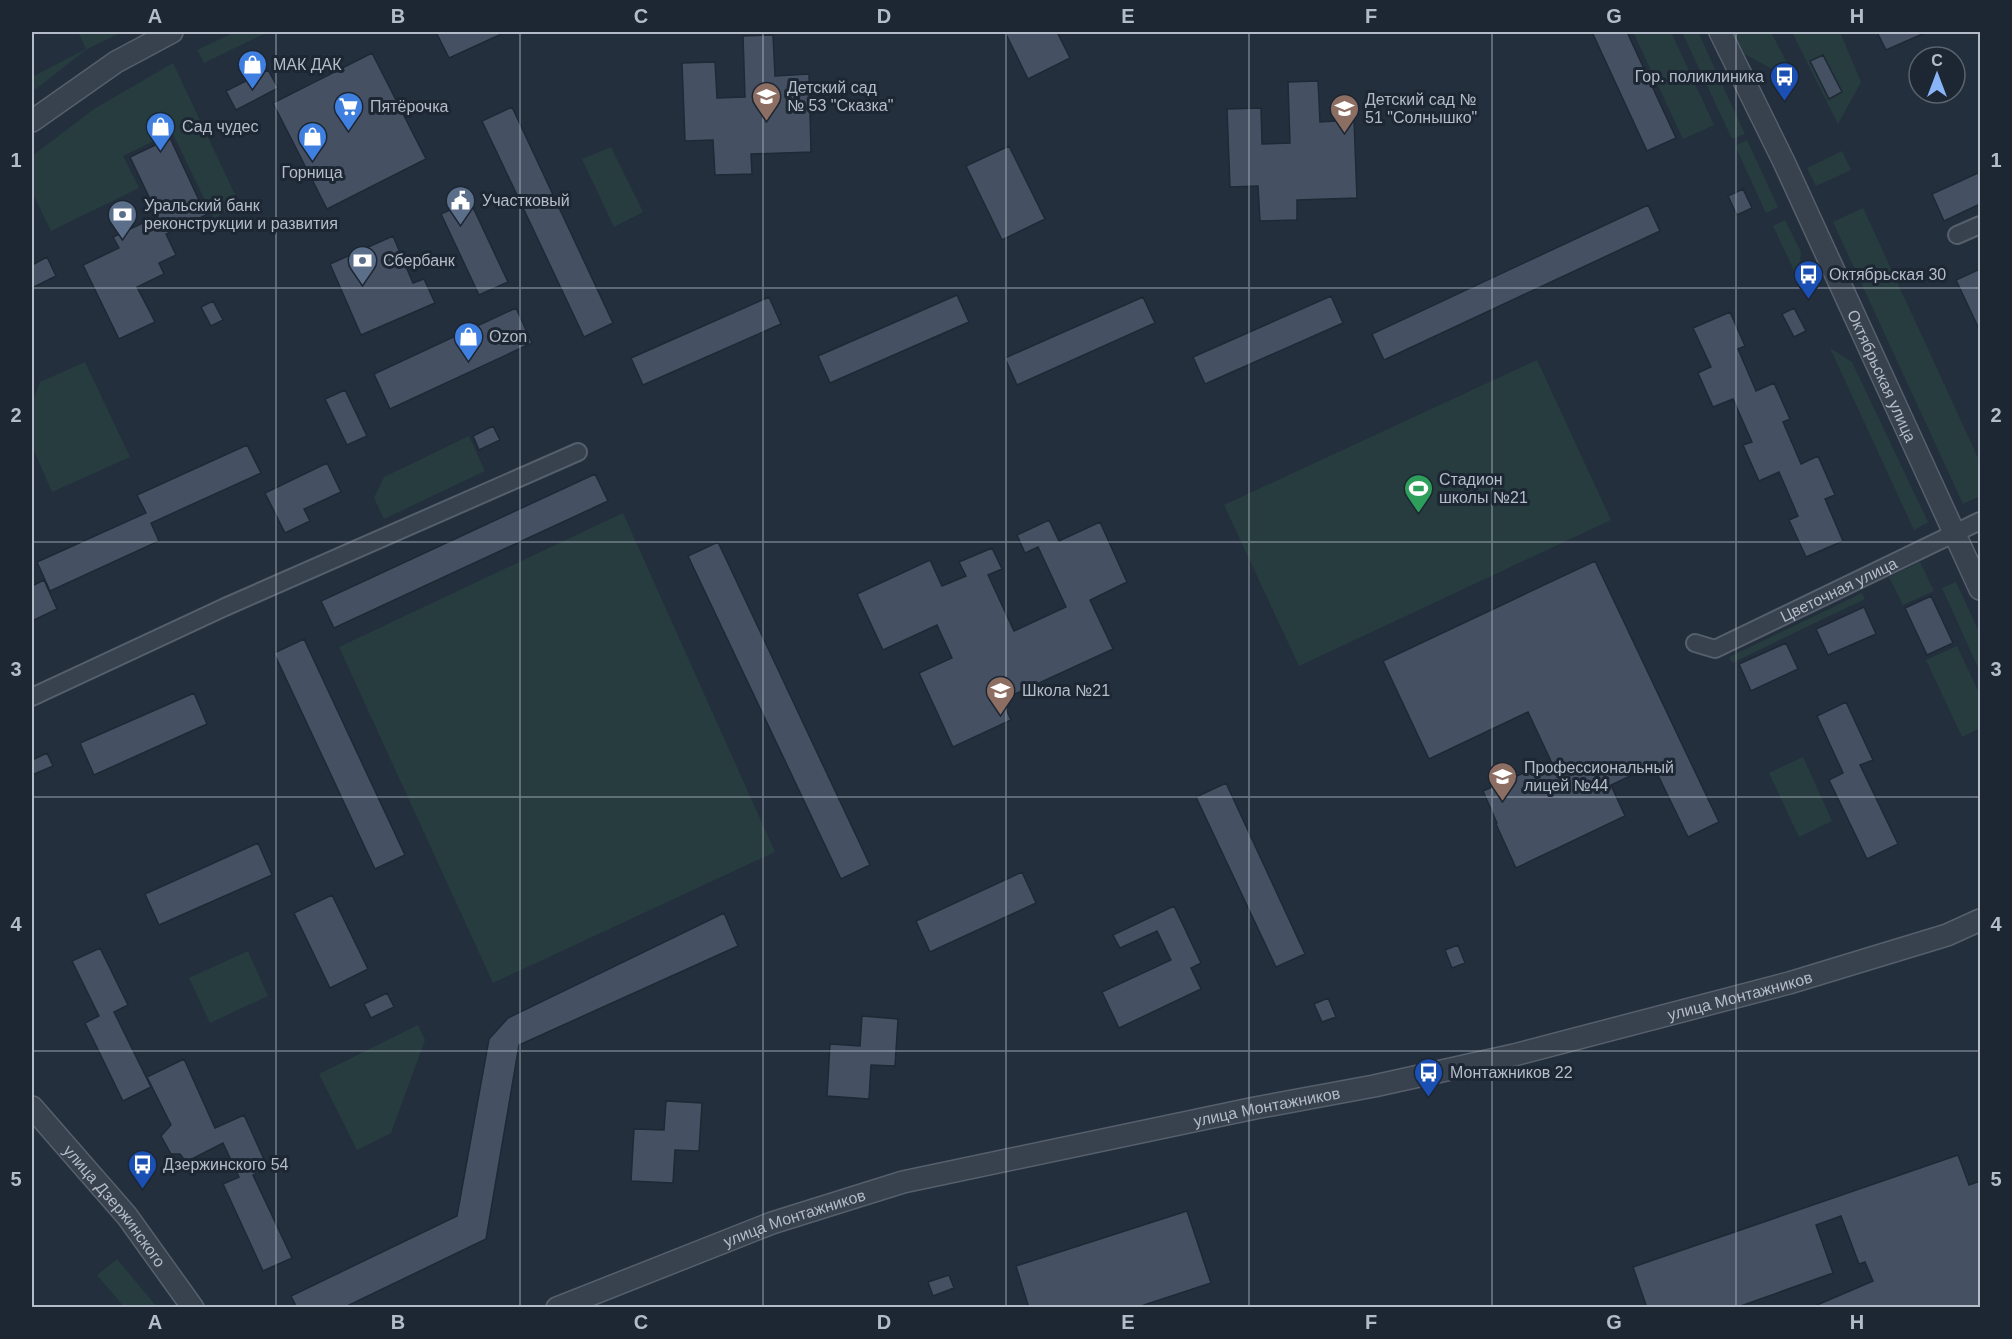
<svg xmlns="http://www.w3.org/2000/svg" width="2012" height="1339" viewBox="0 0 2012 1339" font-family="Arial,sans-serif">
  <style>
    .green { fill: #263c3f }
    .building { fill: #455162; stroke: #1f2835; stroke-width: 1.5 }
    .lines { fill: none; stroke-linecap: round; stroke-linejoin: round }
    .minor-casing { stroke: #565f6c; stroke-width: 20 }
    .tertiary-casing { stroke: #565f6c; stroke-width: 24 }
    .minor { stroke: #38414e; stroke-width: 16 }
    .tertiary { stroke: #38414e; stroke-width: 21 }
    .grid { fill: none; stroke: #b4bcc9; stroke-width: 1.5; stroke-opacity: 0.55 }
    .labels { text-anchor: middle; stroke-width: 6; stroke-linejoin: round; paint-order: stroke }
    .poi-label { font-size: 16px; fill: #b4bcc9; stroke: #1d2633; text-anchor: start }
    .street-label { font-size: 16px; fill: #b4bcc9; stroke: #1d2633 }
    .neatline { fill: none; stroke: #b4bcc9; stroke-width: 2 }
    .grid-label { font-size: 20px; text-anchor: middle; font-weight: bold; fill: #b4bcc9 }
  </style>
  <rect width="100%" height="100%" fill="#242f3e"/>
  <!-- green -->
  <path class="green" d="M78 32H123L87 49 36 89H32V77L86 49Z
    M235 32H268L204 63 197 50Z
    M1633 32H1671L1714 125 1683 139Z
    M1682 32H1698L1745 134 1732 139Z
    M1731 32H1771L1789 67 1779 73 1739 51Z
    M1792 32H1840L1861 82 1838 124Z
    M173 63 239 203 214 219 172 132 123 156 139 188 51 231 32 192V156L94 109Z
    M1747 140 1778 207 1766 213 1735 146Z
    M611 147 643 212 614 227 582 159Z
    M1842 151 1851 170 1816 186 1807 168Z
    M1863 208 1980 462V496L1963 504 1833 222Z
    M1785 220 1801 252 1798 279 1773 226Z
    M1830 348 1852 362 1928 522 1914 530Z
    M1537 360 1611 520 1299 666 1224 505Z
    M85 362 130 457 52 492 32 446V402L40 382Z
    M469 436 485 471 384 519 374 498 384 477Z
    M623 513 775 852 493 983 339 647Z
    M1920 562 1934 591 1903 605 1889 577Z
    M1956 582 1980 634V672L1942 588Z
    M1862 593 1865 599 1732 663 1729 657Z
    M1957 646 1980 695V728L1962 737 1926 660Z
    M1803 757 1832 821 1799 837 1769 773Z
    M248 951 268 996 210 1023 189 978Z
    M418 1025 425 1040 391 1133 357 1150 319 1074Z
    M117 1259 157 1307H124L97 1275Z"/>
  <!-- building -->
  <path class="building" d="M436 32H506L449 58Z
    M1005 32H1057L1070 58 1028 79Z
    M1592 32H1627L1676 138 1647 151Z
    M1877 32H1927L1886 50Z
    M773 35 775 76 809 74 811 152 751 154 752 174 715 175 713 140 685 141 682 63 715 62 717 98 745 97 743 36Z
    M372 53 426 159 327 209 273 103Z
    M1823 55 1842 92 1829 99 1810 61Z
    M268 70 278 88 236 110 226 91Z
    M1318 81 1320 122 1354 120 1357 198 1297 200V220L1260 221 1258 186 1230 187 1227 109 1261 108 1262 144 1290 143 1288 82Z
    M512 107 613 323 584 337 482 121Z
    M170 138 206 215 166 234 176 255 159 263 164 274 137 287 155 322 119 339 83 265 119 248 113 237 158 216 130 157Z
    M1009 146 1045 219 1002 240 966 166Z
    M1980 172V204L1944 221 1932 194Z
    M1743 189 1752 208 1737 215 1728 196Z
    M470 201 508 282 479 295 441 214Z
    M1648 205 1660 231 1384 360 1372 334Z
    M393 236 413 283 424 279 435 303 361 335 330 264Z
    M47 257 56 276 32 288V265Z
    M1980 269V331L1956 280Z
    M957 295 969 322 830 383 818 356Z
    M1331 296 1343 323 1205 384 1193 357Z
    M769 297 781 324 643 385 631 358Z
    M1143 297 1155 323 1017 385 1005 358Z
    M213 301 223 320 211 326 201 307Z
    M516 308 532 343 390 409 374 374Z
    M1794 308 1806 331 1794 337 1782 314Z
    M1730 312 1745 346 1738 349 1756 391 1774 383 1790 419 1783 422 1801 464 1818 456 1835 495 1825 499 1843 541 1806 557 1789 520 1798 516 1779 472 1759 481 1743 445 1752 442 1733 399 1713 407 1698 373 1711 367 1693 328Z
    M345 390 367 436 347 445 325 399Z
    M493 426 500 440 479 450 473 436Z
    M247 445 261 473 151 523 159 541 50 591 37 562 146 513 137 495Z
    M327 463 341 492 304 509 310 521 285 533 265 493Z
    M595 474 608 501 334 628 321 601Z
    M1049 520 1059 541 1100 522 1127 582 1090 600 1113 649 1002 700 1011 720 953 747 919 673 952 658 937 625 883 650 857 594 930 560 942 586 966 576 959 562 992 548 1002 569 988 575 1014 631 1066 607 1038 547 1025 553 1017 535Z
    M718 542 870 865 841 879 688 556Z
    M1595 561 1719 822 1688 837 1653 765 1611 785 1625 816 1516 868 1496 824 1497 823 1483 791 1551 761 1528 712 1429 759 1383 661Z
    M44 580 57 609 32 621V586Z
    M1931 596 1953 643 1927 655 1905 608Z
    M1864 607 1876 634 1828 655 1816 629Z
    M304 639 405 855 375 869 274 653Z
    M1786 643 1798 669 1751 691 1739 664Z
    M194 693 207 724 94 775 80 743Z
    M1846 702 1873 760 1860 765 1898 844 1867 859 1829 780 1843 773 1817 716Z
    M47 753 53 766 32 775V760Z
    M1226 783 1305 954 1276 967 1196 797Z
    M258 843 272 875 159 925 145 894Z
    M1022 872 1036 903 930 952 916 921Z
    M332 895 368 969 330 988 294 913Z
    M1174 906 1201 963 1191 968 1201 989 1119 1028 1102 992 1171 960 1157 931 1120 948 1113 935Z
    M724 913 738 946 519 1045 486 1239 343 1308H297L291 1296 457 1216 489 1039 508 1018Z
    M1458 945 1465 963 1452 968 1445 950Z
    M100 948 128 1005 114 1012 151 1087 123 1101 85 1023 99 1016 72 961Z
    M387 993 394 1007 371 1018 364 1004Z
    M1328 998 1336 1017 1322 1022 1314 1004Z
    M862 1016 898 1019 895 1066 871 1065 869 1099 827 1096 830 1044 860 1046Z
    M184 1059 215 1128 244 1115 268 1168 253 1175 292 1258 263 1271 223 1184 239 1177 223 1143 186 1162 180 1154H171L161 1136 171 1125 147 1077Z
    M666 1101 702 1103 699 1151 675 1150 673 1183 631 1181 634 1129 664 1130Z
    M1958 1155 1969 1185 1980 1181V1308H1810L1873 1281 1865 1262 1859 1264 1841 1216 1816 1225 1833 1273 1735 1308H1647L1633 1267Z
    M1187 1211 1211 1283 1135 1308H1029L1016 1266Z
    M949 1275 954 1288 933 1296 928 1282Z"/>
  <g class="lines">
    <defs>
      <g id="minor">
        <path d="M1957 235 1980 225"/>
        <path id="s1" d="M1695 643 1715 649 1980 521"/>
        <path d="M32 697 225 607 578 452"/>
      </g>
      <g id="tertiary">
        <path id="s2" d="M1720 32 1784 162 1980 589"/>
        <path d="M32 121 116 62 172 32"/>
        <path id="s3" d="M32 1107 127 1216 193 1308"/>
        <path id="s4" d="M557 1308 772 1223 903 1182 1255 1108 1374 1086 1514 1055 1789 983 1947 935 1980 920"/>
      </g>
    </defs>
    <!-- minor casing -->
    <use href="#minor" class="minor-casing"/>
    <!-- tertiary casing -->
    <use href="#tertiary" class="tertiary-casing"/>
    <!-- minor -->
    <use href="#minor" class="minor"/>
    <!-- tertiary -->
    <use href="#tertiary" class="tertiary"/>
  </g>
  <!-- grid -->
  <path class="grid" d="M276 32V1308M520 32V1308M763 32V1308M1006 32V1308M1249 32V1308M1492 32V1308M1736 32V1308M32 288H1980M32 542H1980M32 797H1980M32 1051H1980"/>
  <!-- icons -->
  <defs>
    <symbol id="shop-pin" viewBox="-11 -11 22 30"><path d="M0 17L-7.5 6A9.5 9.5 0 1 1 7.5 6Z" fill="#3f7fe0" stroke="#1d2633"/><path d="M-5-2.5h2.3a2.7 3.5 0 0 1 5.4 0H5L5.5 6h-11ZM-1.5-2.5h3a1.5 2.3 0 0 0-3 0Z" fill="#fff"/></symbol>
    <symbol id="bus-pin" viewBox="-11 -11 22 30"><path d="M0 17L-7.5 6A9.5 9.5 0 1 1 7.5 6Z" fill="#1a4fb4" stroke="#1d2633"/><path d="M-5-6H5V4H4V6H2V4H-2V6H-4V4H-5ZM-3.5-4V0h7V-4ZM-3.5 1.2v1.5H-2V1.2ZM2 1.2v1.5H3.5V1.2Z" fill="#fff"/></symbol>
    <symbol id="school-pin" viewBox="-11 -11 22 30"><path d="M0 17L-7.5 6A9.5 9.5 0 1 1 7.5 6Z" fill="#8d6e63" stroke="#1d2633"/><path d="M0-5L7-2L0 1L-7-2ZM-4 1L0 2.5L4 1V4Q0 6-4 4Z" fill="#fff"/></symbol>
    <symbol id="supermarket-pin" viewBox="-11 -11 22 30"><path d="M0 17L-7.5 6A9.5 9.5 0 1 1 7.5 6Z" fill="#3f7fe0" stroke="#1d2633"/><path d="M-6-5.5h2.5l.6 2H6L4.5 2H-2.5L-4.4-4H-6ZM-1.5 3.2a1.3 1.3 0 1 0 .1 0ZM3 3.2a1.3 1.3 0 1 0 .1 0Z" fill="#fff"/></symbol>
    <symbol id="civic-pin" viewBox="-11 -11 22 30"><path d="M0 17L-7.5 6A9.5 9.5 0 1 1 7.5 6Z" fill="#5c6f8a" stroke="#1d2633"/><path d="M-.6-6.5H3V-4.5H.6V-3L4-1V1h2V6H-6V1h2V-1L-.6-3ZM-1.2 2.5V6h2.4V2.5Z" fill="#fff"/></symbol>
    <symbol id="bank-pin" viewBox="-11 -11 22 30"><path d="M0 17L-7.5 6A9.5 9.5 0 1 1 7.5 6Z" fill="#5c6f8a" stroke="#1d2633"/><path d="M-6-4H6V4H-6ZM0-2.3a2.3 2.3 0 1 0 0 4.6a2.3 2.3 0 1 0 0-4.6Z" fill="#fff"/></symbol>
    <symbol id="stadium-pin" viewBox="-11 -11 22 30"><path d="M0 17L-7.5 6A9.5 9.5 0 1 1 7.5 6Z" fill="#2e9e5b" stroke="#1d2633"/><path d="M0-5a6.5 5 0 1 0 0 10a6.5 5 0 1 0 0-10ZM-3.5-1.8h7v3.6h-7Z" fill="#fff"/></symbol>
    <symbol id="university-pin" viewBox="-11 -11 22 30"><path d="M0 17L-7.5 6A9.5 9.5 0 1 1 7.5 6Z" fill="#8d6e63" stroke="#1d2633"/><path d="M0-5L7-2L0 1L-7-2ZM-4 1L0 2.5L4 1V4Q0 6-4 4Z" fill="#fff"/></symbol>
  </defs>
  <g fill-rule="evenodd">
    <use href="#shop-pin" x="236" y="48" width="33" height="45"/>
    <use href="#bus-pin" x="1768" y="60" width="33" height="45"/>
    <use href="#school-pin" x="750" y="80" width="33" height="45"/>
    <use href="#supermarket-pin" x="332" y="90" width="33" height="45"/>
    <use href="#school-pin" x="1328" y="92" width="33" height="45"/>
    <use href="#shop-pin" x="144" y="110" width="33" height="45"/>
    <use href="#shop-pin" x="296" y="120" width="33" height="45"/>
    <use href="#civic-pin" x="444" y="184" width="33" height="45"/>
    <use href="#bank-pin" x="106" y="198" width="33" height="45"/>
    <use href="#bank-pin" x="346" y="244" width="33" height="45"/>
    <use href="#bus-pin" x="1792" y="258" width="33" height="45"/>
    <use href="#shop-pin" x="452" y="320" width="33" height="45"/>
    <use href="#stadium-pin" x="1402" y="472" width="33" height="45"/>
    <use href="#school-pin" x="984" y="674" width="33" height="45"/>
    <use href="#university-pin" x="1486" y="760" width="33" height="45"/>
    <use href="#bus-pin" x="1412" y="1056" width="33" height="45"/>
    <use href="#bus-pin" x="126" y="1148" width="33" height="45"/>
  </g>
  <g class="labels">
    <!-- poi labels -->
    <g class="poi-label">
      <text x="273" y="70">МАК ДАК</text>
      <text x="1764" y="82" text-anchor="end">Гор. поликлиника</text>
      <text x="787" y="93">Детский сад<tspan x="787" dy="18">№ 53 "Сказка"</tspan></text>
      <text x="1365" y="105">Детский сад №<tspan x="1365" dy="18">51 "Солнышко"</tspan></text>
      <text x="370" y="112">Пятёрочка</text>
      <text x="182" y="132">Сад чудес</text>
      <text x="312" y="178" text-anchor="middle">Горница</text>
      <text x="482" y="206">Участковый</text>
      <text x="144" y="211">Уральский банк<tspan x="144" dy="18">реконструкции и развития</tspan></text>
      <text x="383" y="266">Сбербанк</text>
      <text x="1829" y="280">Октябрьская 30</text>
      <text x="489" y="342">Ozon</text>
      <text x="1439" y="485">Стадион<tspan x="1439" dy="18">школы №21</tspan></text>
      <text x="1022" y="696">Школа №21</text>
      <text x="1524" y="773">Профессиональный<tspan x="1524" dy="18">лицей №44</tspan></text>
      <text x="1450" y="1078">Монтажников 22</text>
      <text x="163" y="1170">Дзержинского 54</text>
    </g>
    <!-- street labels -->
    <g class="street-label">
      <text dy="6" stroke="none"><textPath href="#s2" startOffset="380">Октябрьская улица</textPath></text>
      <text dy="6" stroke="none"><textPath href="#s1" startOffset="158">Цветочная улица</textPath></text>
      <text dy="6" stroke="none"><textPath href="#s4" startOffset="1226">улица Монтажников</textPath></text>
      <text dy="6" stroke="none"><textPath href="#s4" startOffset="740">улица Монтажников</textPath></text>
      <text dy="6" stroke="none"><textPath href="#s3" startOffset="129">улица Дзержинского</textPath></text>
      <text dy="6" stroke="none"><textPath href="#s4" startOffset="254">улица Монтажников</textPath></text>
    </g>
  </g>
  <!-- border -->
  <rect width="2012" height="1339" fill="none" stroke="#1d2633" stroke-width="66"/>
  <!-- north arrow -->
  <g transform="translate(1937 75)"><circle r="28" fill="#1d2633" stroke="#59626f" stroke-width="1.5"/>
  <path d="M0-4.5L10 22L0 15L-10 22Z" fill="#8ab4f8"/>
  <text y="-9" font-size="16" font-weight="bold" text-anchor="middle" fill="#b4bcc9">С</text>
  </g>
  <rect x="33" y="33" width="1946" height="1273" class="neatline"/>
  <g class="grid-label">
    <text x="155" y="23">A</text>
    <text x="398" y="23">B</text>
    <text x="641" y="23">C</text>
    <text x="884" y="23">D</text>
    <text x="1128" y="23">E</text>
    <text x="1371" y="23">F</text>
    <text x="1614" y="23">G</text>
    <text x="1857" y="23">H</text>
    <text x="16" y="167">1</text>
    <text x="1996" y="167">1</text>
    <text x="16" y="422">2</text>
    <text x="1996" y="422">2</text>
    <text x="16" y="676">3</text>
    <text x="1996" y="676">3</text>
    <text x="16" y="931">4</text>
    <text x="1996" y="931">4</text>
    <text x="16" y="1186">5</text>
    <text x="1996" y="1186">5</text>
    <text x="155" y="1329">A</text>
    <text x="398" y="1329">B</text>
    <text x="641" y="1329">C</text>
    <text x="884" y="1329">D</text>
    <text x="1128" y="1329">E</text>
    <text x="1371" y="1329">F</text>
    <text x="1614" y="1329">G</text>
    <text x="1857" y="1329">H</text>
  </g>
</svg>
